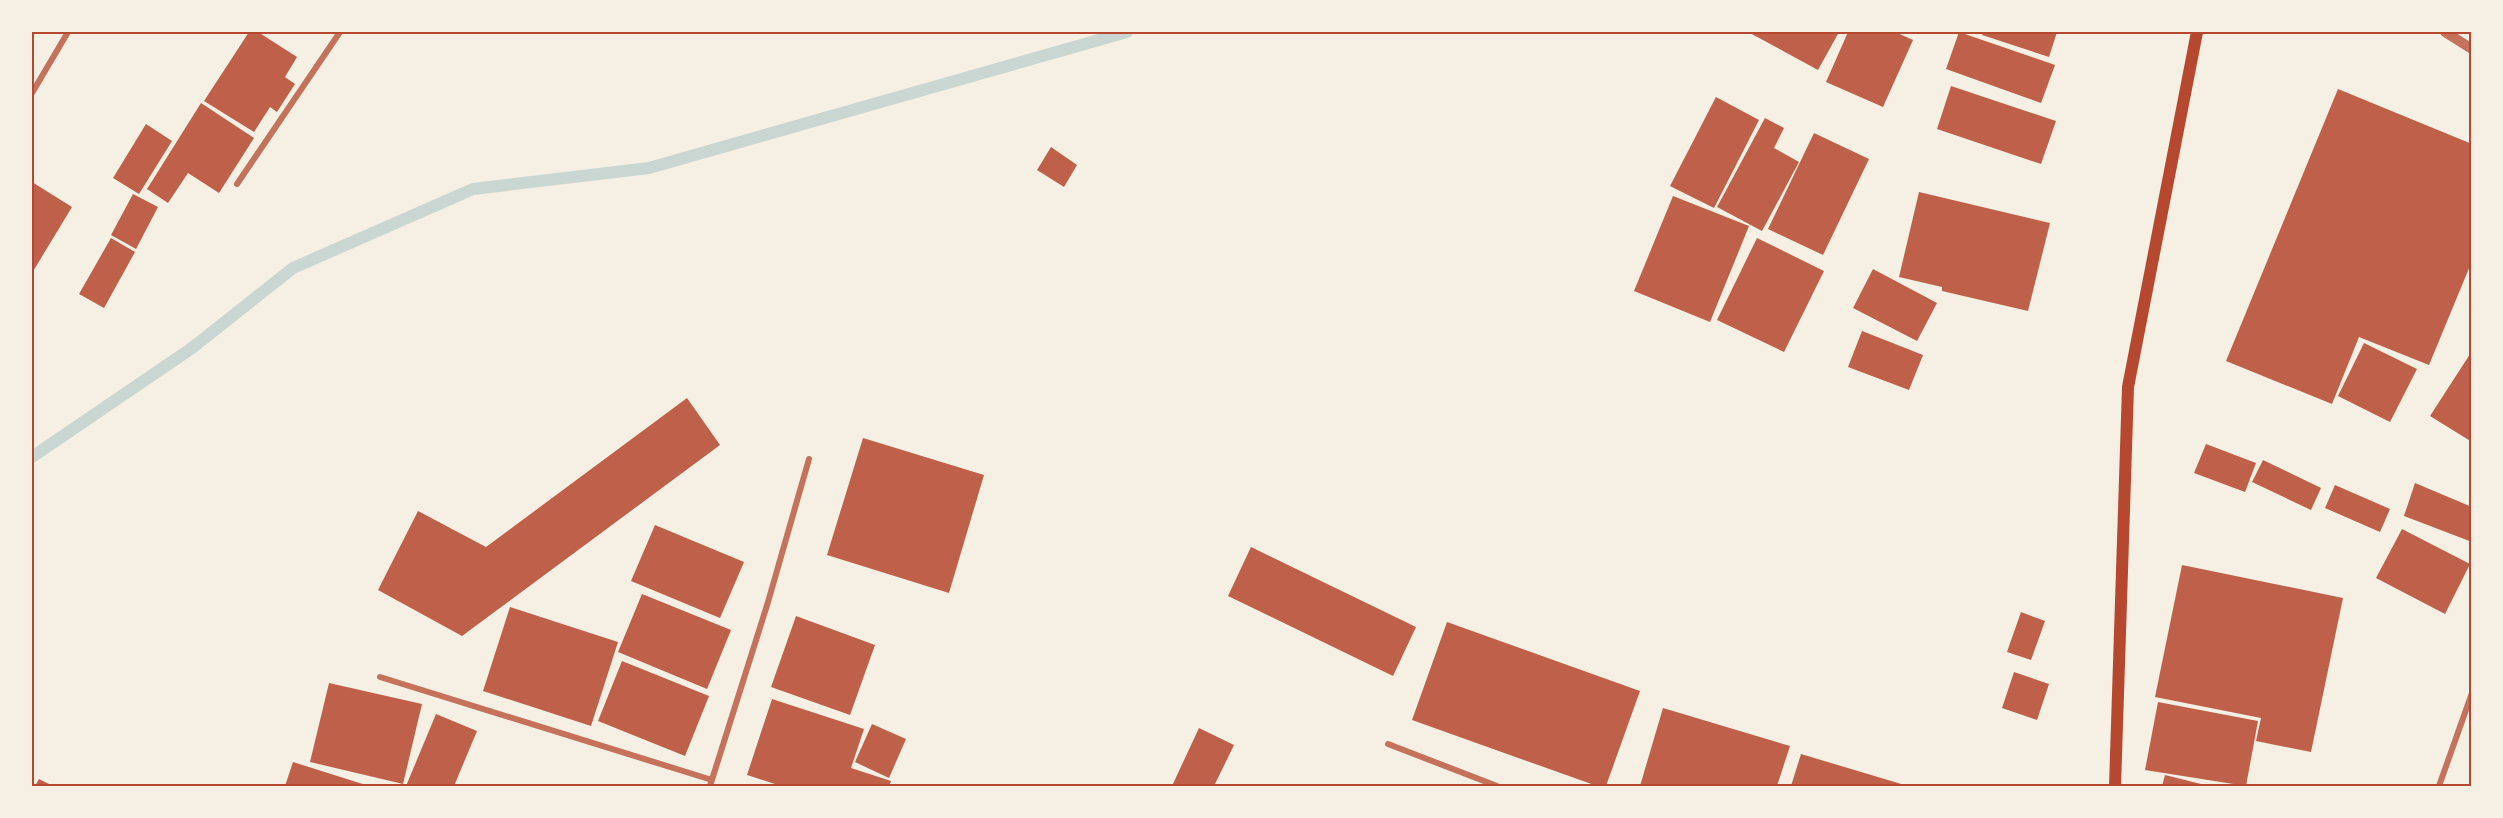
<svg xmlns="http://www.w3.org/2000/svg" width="2503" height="818" viewBox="0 0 2503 818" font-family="Poppins,sans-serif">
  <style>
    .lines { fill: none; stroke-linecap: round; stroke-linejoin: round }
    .stream { stroke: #c9d6d2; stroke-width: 12 }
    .building { fill: #bf614a }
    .minor { stroke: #c5725c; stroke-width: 6 }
    .tertiary { stroke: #c5725c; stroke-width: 10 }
    .secondary { stroke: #b5482f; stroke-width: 12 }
    .neatline { fill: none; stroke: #b5482f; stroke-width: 2 }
  </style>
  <rect width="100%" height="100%" fill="#f6efe4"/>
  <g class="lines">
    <!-- stream -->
    <path class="stream" d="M32 457 192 348 293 268 473 189 649 168 1127 32"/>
  </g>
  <!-- building -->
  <path class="building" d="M249 32H258L297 57 285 77 295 84 277 112 270 107 254 132 204 101Z
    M1748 32H1839L1818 70Z
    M1848 32H1895L1913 40 1883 107 1826 82Z
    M1959 32 2055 65 2041 103 1946 69Z
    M1983 32H2057L2049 57 1982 35Z
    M1951 86 2056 121 2041 164 1937 129Z
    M2338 89 2472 144V261L2429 365 2359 337 2332 404 2226 361Z
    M1716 97 1759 120 1714 208 1670 186Z
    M201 103 254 138 219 193 188 173 168 203 147 189Z
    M1765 118 1784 128 1774 148 1799 162 1762 231 1717 207Z
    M146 124 172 141 139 194 113 178Z
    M1814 133 1869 159 1823 255 1768 229Z
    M1051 147 1077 165 1064 187 1037 170Z
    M32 182 72 207 32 273Z
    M1919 192 2050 223 2028 311 1942 291V287L1899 277Z
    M133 194 158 207 136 249 111 235Z
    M1673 196 1749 226 1710 322 1634 291Z
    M111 238 135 252 104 308 79 294Z
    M1757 238 1824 271 1784 352 1717 320Z
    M1873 269 1937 303 1917 341 1853 308Z
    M1862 331 1923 355 1909 390 1848 367Z
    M2364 343 2417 369 2390 422 2338 396Z
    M2472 351V442L2430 416Z
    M687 398 720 445 462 636 378 590 418 511 486 547Z
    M863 438 984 475 949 593 827 555Z
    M2206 444 2256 463 2245 492 2194 473Z
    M2263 460 2321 488 2311 510 2252 482Z
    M2415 483 2472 507V542L2404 516Z
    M2335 485 2390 509 2380 532 2325 508Z
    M655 525 744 562 720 618 631 581Z
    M2402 529 2470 564 2445 614 2376 578Z
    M1251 547 1416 627 1393 676 1228 596Z
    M2182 565 2343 598 2311 752 2256 741 2261 718 2155 697Z
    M642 594 731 630 707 689 618 652Z
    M510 607 618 642 591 726 483 691Z
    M2021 612 2045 621 2031 660 2007 652Z
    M796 616 875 645 850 715 771 687Z
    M1447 622 1640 691 1606 786H1597L1412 720Z
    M622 661 709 696 685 756 598 721Z
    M2014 672 2049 684 2037 720 2002 708Z
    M329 683 422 704 403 784 310 762Z
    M772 699 864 729 851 768 891 781 889 786H781L747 775Z
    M2158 702 2258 721 2246 786 2145 770Z
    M1663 708 1790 746 1777 786H1640Z
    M436 714 477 731 454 786H406Z
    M872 724 906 739 889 778 855 762Z
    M1199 728 1234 745 1214 786H1172Z
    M1801 754 1908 786H1791Z
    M293 762 369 786H285Z
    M2165 775 2209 786H2162Z
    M39 779 53 786H35Z"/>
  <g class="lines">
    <!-- minor -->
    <path class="minor" d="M32 93 68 32
      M237 184 340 32
      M380 677 712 780
      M1388 744 1497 786
      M710 786 768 602 809 459
      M2439 786 2472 693"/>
    <!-- tertiary -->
    <path class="tertiary" d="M2445 32 2472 49"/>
    <!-- secondary -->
    <path class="secondary" d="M2115 786 2128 387 2197 32"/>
  </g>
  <!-- border -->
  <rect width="2503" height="818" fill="none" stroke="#f6efe4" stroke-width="66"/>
  <rect x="33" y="33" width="2437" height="752" class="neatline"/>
</svg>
